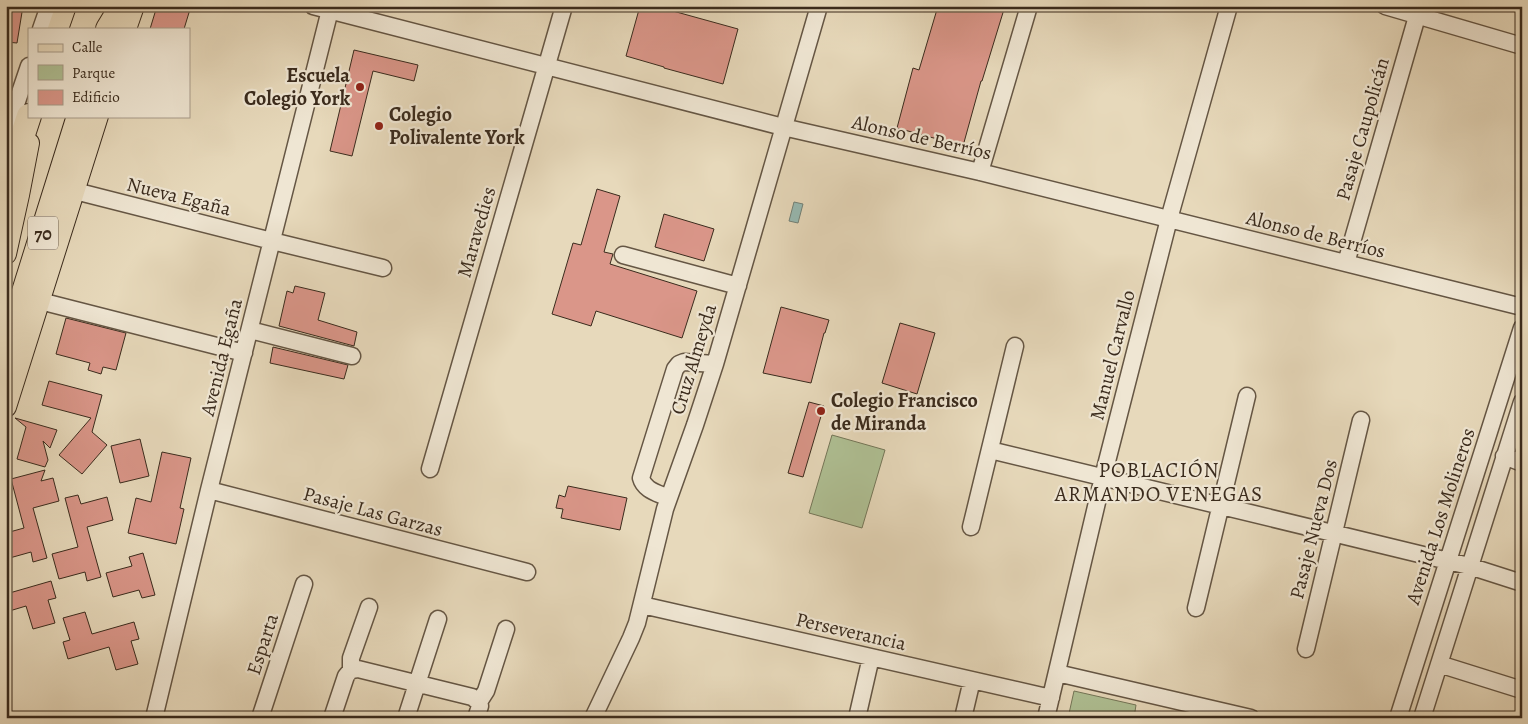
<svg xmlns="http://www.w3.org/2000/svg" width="1528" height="724" viewBox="0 0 1528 724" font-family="Alegreya,serif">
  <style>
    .green { fill: #afc094; stroke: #747658 }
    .water { fill: #97bab3; stroke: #728177 }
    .building { fill: #da9689; stroke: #3a2b1d }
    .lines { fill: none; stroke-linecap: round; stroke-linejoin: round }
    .minor-casing { stroke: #655644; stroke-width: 19 }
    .major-casing { stroke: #3a2b1d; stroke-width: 22 }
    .highway-casing { stroke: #3a2b1d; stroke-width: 26 }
    .minor { stroke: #efe6d3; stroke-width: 16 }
    .major { stroke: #e7d9bb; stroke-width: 20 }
    .highway { stroke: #e7d9bb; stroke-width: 24 }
    .poi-dot { fill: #8f2418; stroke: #efe6d3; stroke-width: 2 }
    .labels { text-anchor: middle; stroke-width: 4.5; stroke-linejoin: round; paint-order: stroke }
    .shield { fill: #efe6d3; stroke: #706354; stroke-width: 1 }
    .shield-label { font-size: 19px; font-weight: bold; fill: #3a2b1d }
    .poi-label { font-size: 20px; font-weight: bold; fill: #3a2b1d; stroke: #efe6d3; text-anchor: start }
    .street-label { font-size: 20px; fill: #3a2b1d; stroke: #efe6d3 }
    .neighbourhood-label { font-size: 21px; letter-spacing: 1px; fill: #3a2b1d; stroke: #efe6d3 }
  </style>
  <rect width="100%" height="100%" fill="#e7d9bb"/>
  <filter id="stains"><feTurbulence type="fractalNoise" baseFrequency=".004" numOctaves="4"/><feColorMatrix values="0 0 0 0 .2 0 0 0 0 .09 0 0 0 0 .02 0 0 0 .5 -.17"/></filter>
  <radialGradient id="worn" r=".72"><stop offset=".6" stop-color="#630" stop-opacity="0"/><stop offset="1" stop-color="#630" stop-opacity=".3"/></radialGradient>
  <!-- green -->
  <path class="green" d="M832 435 885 450 862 528 809 513Z
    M1074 691 1136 705 1134 718H1068Z"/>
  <!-- water -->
  <path class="water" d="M794 202 803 204 798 223 789 221Z"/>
  <!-- building -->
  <path class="building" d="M6 6H23L17 43 6 42Z
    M157 6H191L184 29H150Z
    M640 6H662V8L738 29 723 84 664 68V67L626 56Z
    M938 6H1005L982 81H981L963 146 897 128 913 68 919 70Z
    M354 50 418 65 414 81 373 71 352 156 330 151Z
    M597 189 620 196 604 252 613 254 610 264 697 291 682 338 596 311 591 326 552 314 573 243 581 245Z
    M664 214 714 229 704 261 655 247Z
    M295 286 325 293 318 320 357 332 354 346 279 326 287 291 293 293Z
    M781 307 829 320 825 333H824L811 383 763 373Z
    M66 318 126 333 116 370 103 367 101 374 88 370 90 363 56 354Z
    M900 323 935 333 917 394 882 383Z
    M273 347 348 365 344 379 270 363Z
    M49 381 102 395 92 432 107 445 82 474 59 455 91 418 42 405Z
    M809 402 824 406 803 477 788 473Z
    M15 418 57 430 50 448 43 441 48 460 45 467 17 459 26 427Z
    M140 439 149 476 120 483 111 446Z
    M162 452 191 458 180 508 184 509 176 544 128 533 136 498 151 502Z
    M45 470 41 481 53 478 59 501 33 508 47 558 33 562 31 552 6 559V533L24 528 11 479Z
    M568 486 627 498 620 530 561 518 563 509 556 508 559 495 565 497Z
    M78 495 81 504 107 497 113 520 87 527 101 577 87 581 85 572 59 579 52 554 78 547 65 498Z
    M143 553 155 595 142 598 139 590 113 597 106 573 132 566 129 557Z
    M51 581 56 598 48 600 55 623 33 629 26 606 6 612V594Z
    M85 612 92 634 134 622 139 639 131 641 138 664 116 670 109 647 68 659 63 642 70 640 63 618Z"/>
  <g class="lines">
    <defs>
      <path id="minor" d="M313 6 783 127 980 172 1522 307
        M1385 6 1522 46
        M41 29 49 6
        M6 134 29 66
        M980 172 1029 6
        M75 191 272 241 383 268
        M623 255 738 286
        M1346 263 1420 6
        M40 301 244 353
        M250 330 352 356
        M990 450 1448 561 1469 566 1522 583
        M1504 456 1522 463
        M430 469 564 6
        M209 490 527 572
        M668 498C658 493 644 490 641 478L675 369 679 364 684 362 715 364
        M971 527 1015 346
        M642 605 1051 698
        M1196 608 1247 396
        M1306 649 1361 420
        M1439 664 1522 690
        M351 670 358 669 472 697 479 702
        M1057 673 1251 718
        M154 718 209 490 331 6
        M260 718 304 584
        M332 718 346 676 351 670V658L369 607
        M406 718 438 619
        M476 718 480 706 479 702 486 691 506 629
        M593 718 631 638 637 623 665 509 695 425 715 364 819 6
        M857 718 871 657
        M963 718 972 680
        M1046 718 1103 477 1169 219 1229 6
        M1398 718 1522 328
        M1422 718 1522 402"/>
      <path id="major" d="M58 29 66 6
        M126 29 134 6
        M6 254 19 195 29 143
        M6 407 98 116"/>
      <path id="highway" d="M108 29 122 6
        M6 186 29 116
        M6 349 79 116"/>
    </defs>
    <!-- minor casing -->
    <use href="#minor" class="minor-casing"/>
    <!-- major casing -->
    <use href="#major" class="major-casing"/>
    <!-- highway casing -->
    <use href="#highway" class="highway-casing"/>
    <!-- minor -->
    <use href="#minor" class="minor"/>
    <!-- major -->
    <use href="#major" class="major"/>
    <!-- highway -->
    <use href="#highway" class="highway"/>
  </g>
  <!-- markers -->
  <g class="poi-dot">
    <circle cx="360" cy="87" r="5"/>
    <circle cx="379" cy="126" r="5"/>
    <circle cx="821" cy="411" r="5"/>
  </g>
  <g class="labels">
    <!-- shield labels -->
    <rect class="shield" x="28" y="216.5" width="30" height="33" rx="4"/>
    <g class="shield-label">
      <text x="43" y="240">70</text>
    </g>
    <!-- poi labels -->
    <g class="poi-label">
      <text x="350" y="82" text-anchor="end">Escuela<tspan x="350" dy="23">Colegio York</tspan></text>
      <text x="389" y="121">Colegio<tspan x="389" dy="23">Polivalente York</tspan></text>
      <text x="831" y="407">Colegio Francisco<tspan x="831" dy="23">de Miranda</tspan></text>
    </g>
    <!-- street labels -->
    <g class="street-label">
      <text transform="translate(1362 129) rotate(-74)" y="7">Pasaje Caupolicán</text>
      <text transform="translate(922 137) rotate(13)" y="7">Alonso de Berríos</text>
      <text transform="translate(179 196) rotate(14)" y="7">Nueva Egaña</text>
      <text transform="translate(476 232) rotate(-74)" y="7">Maravedies</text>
      <text transform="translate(1316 234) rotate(14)" y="7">Alonso de Berríos</text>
      <text transform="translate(1112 355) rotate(-76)" y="7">Manuel Carvallo</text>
      <text transform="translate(221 357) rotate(-76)" y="7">Avenida Egaña</text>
      <text transform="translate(693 359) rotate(-73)" y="7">Cruz Almeyda</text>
      <text transform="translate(373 511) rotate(15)" y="7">Pasaje Las Garzas</text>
      <text transform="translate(1440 516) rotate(-72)" y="7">Avenida Los Molineros</text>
      <text transform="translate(1313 529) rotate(-76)" y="7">Pasaje Nueva Dos</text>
      <text transform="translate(851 631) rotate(13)" y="7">Perseverancia</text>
      <text transform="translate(262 644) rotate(-72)" y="7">Esparta</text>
    </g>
    <!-- neighbourhood labels -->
    <g class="neighbourhood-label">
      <text x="1159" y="477">POBLACIÓN<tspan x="1159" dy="24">ARMANDO VENEGAS</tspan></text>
    </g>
  </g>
  <!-- margin -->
  <rect width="1528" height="724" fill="none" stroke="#e7d9bb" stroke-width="25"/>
  <rect x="8" y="8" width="1513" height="709" fill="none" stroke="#3a2b1d" stroke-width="2.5"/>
  <rect x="12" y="12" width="1503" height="699" fill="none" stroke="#3a2b1d"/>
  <!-- legend -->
  <rect x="28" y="28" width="162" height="90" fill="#efe6d3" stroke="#a79b8a"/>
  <rect x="38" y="44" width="25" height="8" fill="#e7d9bb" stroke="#a79b8a"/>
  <text x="72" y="52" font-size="15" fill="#3a2b1d">Calle</text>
  <rect x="38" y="65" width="25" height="15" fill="#afc094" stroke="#a79b8a"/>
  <text x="72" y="78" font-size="15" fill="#3a2b1d">Parque</text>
  <rect x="38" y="90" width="25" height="15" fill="#da9689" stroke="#a79b8a"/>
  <text x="72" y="102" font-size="15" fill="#3a2b1d">Edificio</text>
  <rect width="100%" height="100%" filter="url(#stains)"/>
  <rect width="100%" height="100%" fill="url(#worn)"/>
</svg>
